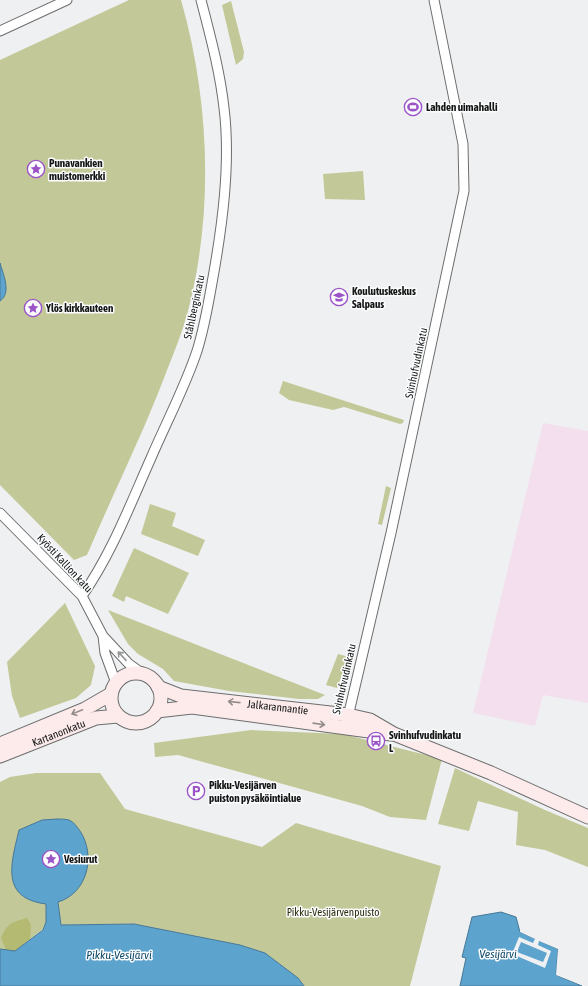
<svg xmlns="http://www.w3.org/2000/svg" width="588" height="986" viewBox="0 0 588 986" font-family="'Asap Condensed',sans-serif">
  <style>
    .industrial { fill: #f4dfee }
    .green { fill: #c3c898 }
    .forest { fill: #b4ba71 }
    .water { fill: #5ca3ce; stroke: #467896 }
    .pier { fill: #eff0f1; fill-rule: evenodd }
    .lines { fill: none; stroke-linecap: round; stroke-linejoin: round }
    .minor-casing { stroke: #6d6d6e; stroke-width: 11 }
    .secondary-casing { stroke: #6d6d6e; stroke-width: 15 }
    .minor { stroke: #fff; stroke-width: 9 }
    .secondary { stroke: #fdebec; stroke-width: 13 }
    .oneway { stroke: #959696 }
    .oneway2 { stroke: #948b8b }
    .labels { text-anchor: middle; stroke-width: 3; stroke-linejoin: round; paint-order: stroke }
    .poi-label { font-size: 11px; font-weight: bold; fill: #141515; stroke: #fcfdfe; text-anchor: start }
    .street-label { font-size: 11px; fill: #141515; stroke: #fcfdfe }
    .park-label { font-size: 11px; fill: #2a2c0c; stroke: #fcfdfe }
    .water-label { font-size: 12px; font-style: italic; fill: #144c6a; stroke: #fcfdfe }
  </style>
  <rect width="100%" height="100%" fill="#eff0f1"/>
  <!-- industrial -->
  <path class="industrial" d="M543 423 588 431V703L543 695 535 726 473 713Z"/>
  <!-- green -->
  <path class="green" d="M129 0H181C209 98 214 208 189 307 183 331 173 355 164 378 141 438 112 496 87 555L74 560 0 485V60Z
    M231 1 244 52 243 59 236 65 222 5Z
    M363 171 365 200 325 199 323 174Z
    M283 381 404 420 403 423 400 424 344 407 333 410 289 400 279 393Z
    M386 486 391 488 382 525 378 524Z
    M150 504 176 513 172 526 205 540 198 556 141 534Z
    M134 548 189 573 168 614 126 596 124 602 112 596Z
    M65 603 95 666 91 685 76 698 20 718 12 696 7 662Z
    M108 610 325 695 318 699H299L229 691 174 681 163 669 138 654 128 644Z
    M338 654 349 657 337 688 326 685Z
    M251 730 343 734 442 759 426 820 390 817 362 806 178 755 155 757 154 743Z
    M455 768 545 810 588 828V867L545 850 516 845 518 812 478 801 469 831 438 824Z
    M36 773H100L125 809 262 847 296 823 441 866 410 986H304L298 978 265 953 240 945 134 924 61 925 58 902 46 904V922L43 929 15 951 0 949V782L10 777Z"/>
  <!-- forest -->
  <path class="forest" d="M27 918 31 925 30 939 15 951 6 950 1 938C7 923 12 922 27 918Z"/>
  <!-- water -->
  <path class="water" d="M0 263C3 274 12 293 0 301Z
    M57 819C60 819 65 819 69 820 74 822 77 827 80 831 96 855 88 893 58 902L61 925 134 924 240 945 265 953 298 978 304 986H0V949L15 951 43 930 46 922V904C0 898 11 864 19 830L42 820Z
    M501 912 516 917 520 932 558 949 556 975 582 986H460L466 958 462 957 472 917Z"/>
  <!-- pier -->
  <path class="pier" d="M520 926 521 931 559 947 558 973 584 986 556 975 558 949 539 941 538 945 551 951 545 968 512 954 519 937 533 943 535 939 520 932ZM521 942 547 953 543 962 517 952Z"/>
  <g class="lines">
    <defs>
      <path id="minor" d="M0 31 67 0
        M0 513 82 596 103 636 129 664 143 674
        M82 596C112 553 130 505 151 458 166 423 185 387 197 351 204 329 208 306 212 283 222 228 231 164 224 108 220 71 210 35 201 0
        M103 636 105 653 116 683
        M347 721 391 533 464 191 463 144 434 0"/>
      <g id="secondary">
        <circle cx="136" cy="698" r="25"/>
        <path id="s1" d="M158 687 181 696 348 715 370 720 394 734 491 773 588 817"/>
        <path d="M157 711 192 707 391 734"/>
        <path d="M0 744 85 709 111 694"/>
        <path id="s2" d="M0 756 96 718 118 716"/>
      </g>
    </defs>
    <!-- minor casing -->
    <use href="#minor" class="minor-casing"/>
    <!-- secondary casing -->
    <use href="#secondary" class="secondary-casing"/>
    <!-- minor -->
    <use href="#minor" class="minor"/>
    <!-- secondary -->
    <use href="#secondary" class="secondary"/>
  </g>
  <!-- one-way arrows -->
  <defs><path id="oneway-shaft" d="M-6 0H5M1.5-3L5.5 0L1.5 3" fill="none" stroke-width="1.6" stroke-linecap="round" stroke-linejoin="round"/></defs>
  <use class="oneway" href="#oneway-shaft" transform="translate(122 656) rotate(-133)"/>
  <g class="oneway2">
    <use href="#oneway-shaft" transform="translate(234 702) rotate(-174)"/>
    <use href="#oneway-shaft" transform="translate(77 712) rotate(158)"/>
    <use href="#oneway-shaft" transform="translate(319 724) rotate(8)"/>
  </g>
  <!-- icons -->
  <defs>
    <symbol id="stadium-ring" viewBox="-11 -11 22 22"><circle r="9.5" fill="#fcfdfe" stroke="#9b54c8" stroke-width="1.5"/><path d="M0-5a6.5 5 0 1 0 0 10a6.5 5 0 1 0 0-10ZM-3.5-1.8h7v3.6h-7Z" fill="#9b54c8"/></symbol>
    <symbol id="sight-ring" viewBox="-11 -11 22 22"><circle r="9.5" fill="#fcfdfe" stroke="#9b54c8" stroke-width="1.5"/><path d="M0-6L1.8-2.2L6-1.7L2.9 1.2L3.7 5.4L0 3.3L-3.7 5.4L-2.9 1.2L-6-1.7L-1.8-2.2Z" fill="#9b54c8"/></symbol>
    <symbol id="school-ring" viewBox="-11 -11 22 22"><circle r="9.5" fill="#fcfdfe" stroke="#9b54c8" stroke-width="1.5"/><path d="M0-5L7-2L0 1L-7-2ZM-4 1L0 2.5L4 1V4Q0 6-4 4Z" fill="#9b54c8"/></symbol>
    <symbol id="bus-ring" viewBox="-11 -11 22 22"><circle r="9.5" fill="#fcfdfe" stroke="#9b54c8" stroke-width="1.5"/><path d="M-5-6H5V4H4V6H2V4H-2V6H-4V4H-5ZM-3.5-4V0h7V-4ZM-3.5 1.2v1.5H-2V1.2ZM2 1.2v1.5H3.5V1.2Z" fill="#9b54c8"/></symbol>
    <symbol id="parking-ring" viewBox="-11 -11 22 22"><circle r="9.5" fill="#fcfdfe" stroke="#9b54c8" stroke-width="1.5"/><path d="M-3.5-5.5H1a3.5 3.5 0 0 1 0 7H-1V5.5H-3.5ZM-1-3.4V-.6H.8a1.4 1.4 0 0 0 0-2.8Z" fill="#9b54c8"/></symbol>
  </defs>
  <g fill-rule="evenodd">
    <use href="#stadium-ring" x="403" y="97" width="20" height="20"/>
    <use href="#sight-ring" x="26" y="159" width="20" height="20"/>
    <use href="#school-ring" x="329" y="287" width="20" height="20"/>
    <use href="#sight-ring" x="23" y="298" width="20" height="20"/>
    <use href="#bus-ring" x="366" y="731" width="20" height="20"/>
    <use href="#parking-ring" x="186" y="781" width="20" height="20"/>
    <use href="#sight-ring" x="41" y="849" width="20" height="20"/>
  </g>
  <g class="labels">
    <!-- poi labels -->
    <g class="poi-label">
      <text x="426" y="111">Lahden uimahalli</text>
      <text x="49" y="167">Punavankien<tspan x="49" dy="13">muistomerkki</tspan></text>
      <text x="352" y="295">Koulutuskeskus<tspan x="352" dy="13">Salpaus</tspan></text>
      <text x="46" y="312">Ylös kirkkauteen</text>
      <text x="389" y="739">Svinhufvudinkatu<tspan x="389" dy="13">L</tspan></text>
      <text x="209" y="789">Pikku-Vesijärven<tspan x="209" dy="13">puiston pysäköintialue</tspan></text>
      <text x="64" y="863">Vesiurut</text>
    </g>
    <!-- street labels -->
    <g class="street-label">
      <text transform="translate(194 307) rotate(-78)" y="4">Ståhlberginkatu</text>
      <text transform="translate(416 363) rotate(-78)" y="4">Svinhufvudinkatu</text>
      <text transform="translate(65 563) rotate(47)" y="4">Kyösti Kallion katu</text>
      <text transform="translate(344 679) rotate(-77)" y="4">Svinhufvudinkatu</text>
      <text dy="4" stroke="none"><textPath href="#s1" startOffset="122">Jalkarannantie</textPath></text>
      <text dy="4" stroke="none"><textPath href="#s2" startOffset="63">Kartanonkatu</textPath></text>
    </g>
    <!-- park labels -->
    <g class="park-label">
      <text x="333" y="916">Pikku-Vesijärvenpuisto</text>
    </g>
    <!-- water labels -->
    <g class="water-label">
      <text x="498" y="958">Vesijärvi</text>
      <text x="119" y="959">Pikku-Vesijärvi</text>
    </g>
  </g>
</svg>
